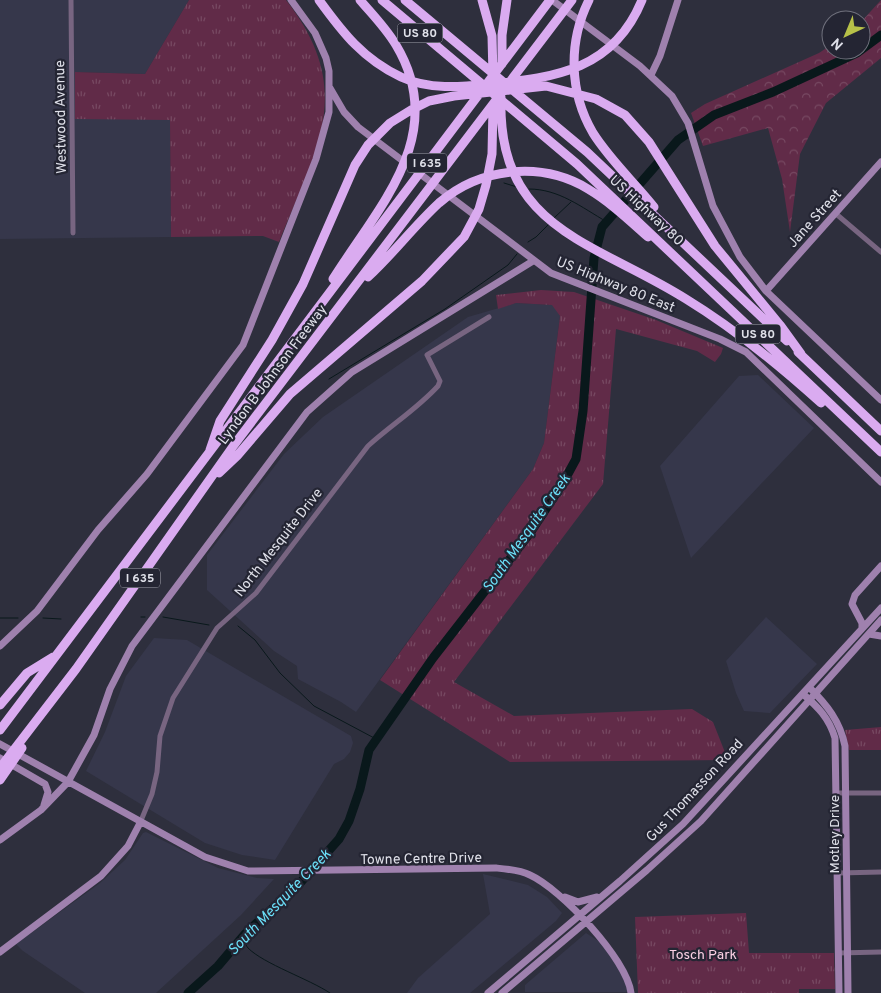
<svg xmlns="http://www.w3.org/2000/svg" width="881" height="993" viewBox="0 0 881 993" font-family="Overpass,sans-serif">
  <style>
    .built { fill: #36374b }
    .grass { fill: url(#grass-tufts) }
    .forest { fill: url(#forest-crowns) }
    .lines { fill: none; stroke-linecap: round; stroke-linejoin: round }
    .stream { stroke: #09181b; stroke-width: 1 }
    .river { stroke: #09181b; stroke-width: 9 }
    .street { stroke: #786581; stroke-width: 5 }
    .secondary { stroke: #9f81ae; stroke-width: 7 }
    .highway { stroke: #daabf0; stroke-width: 9 }
    .labels { text-anchor: middle; stroke-width: 4.5; stroke-linejoin: round; paint-order: stroke }
    .shield { fill: #242533; stroke: #a7a8b2; stroke-width: 1 }
    .shield-label { font-size: 12px; font-weight: bold; fill: #dfe0e9 }
    .street-label { font-size: 14px; fill: #dfe0e9; stroke: #242533 }
    .park-label { font-size: 14px; fill: #fbd0e4; stroke: #242533 }
    .water-label { font-size: 15px; font-style: italic; fill: #6bdff8; stroke: #242533 }
  </style>
  <defs>
    <pattern id="grass-tufts" width="24" height="20" patternUnits="userSpaceOnUse" patternTransform="scale(1.25)"><rect width="24" height="20" fill="#612b48"/><path d="M3 7l-1-3M5 7V3M7 7l1-3M15 17l-1-3M17 17v-4M19 17l1-3" fill="none" stroke="#774962"/></pattern>
    <pattern id="forest-crowns" width="20" height="18" patternUnits="userSpaceOnUse" patternTransform="scale(1.25)"><rect width="20" height="18" fill="#612b48"/><path d="M2 6a3 3 0 1 1 6 0M12 15a3 3 0 1 1 6 0" fill="none" stroke="#774962"/></pattern>
  </defs>
  <rect width="100%" height="100%" fill="#2e2f3d"/>
  <!-- built -->
  <path class="built" d="M0 0H189L145 74 75 72V119H170L171 237 0 239Z
    M516 303 553 305 560 316 544 443 533 469 356 712 341 702 298 679 297 666 274 651 207 590V555L284 454 323 417 468 317Z
    M758 375 814 428 691 558 660 466 739 376Z
    M766 617 817 664 770 713 744 711 736 693 726 661Z
    M154 638 187 640 351 736 353 743 350 752 344 759 334 764 275 860 242 855 205 843 86 771 105 732 126 676Z
    M146 832 218 868 257 878 274 879 241 915 156 993H85L23 951 16 944 100 883 125 860 143 833Z
    M483 874 528 885 547 897 562 913 556 921 470 993H407L418 978 490 914Z
    M586 933 603 944 619 963 628 992H525V985Z"/>
  <!-- grass -->
  <path class="grass" d="M189 0H286C357 91 316 149 279 242L263 236 171 237 170 120 75 119V72L145 74Z
    M541 290 574 292 656 320 723 348 721 354 715 362 697 351 616 329 603 484 454 682 514 716 692 709 713 722 728 760 510 762 380 680 533 469 544 443 560 316 552 305 516 303 498 309 496 295Z
    M881 727V750H849L845 730Z
    M746 913 749 953H834L835 989H799V993H638L635 917Z"/>
  <!-- forest -->
  <path class="forest" d="M881 0V58L826 103 800 154 790 232 782 179 768 128 703 146 691 113 705 104 819 53 831 45V50H861V22Z"/>
  <g class="lines">
    <!-- stream -->
    <path class="stream" d="M504 183 517 187
      M529 189C559 189 581 207 607 222
      M554 218 571 202
      M528 242 536 237 550 223
      M329 379 445 309 508 265 517 254
      M141 617H145
      M163 617 209 625
      M0 618H18
      M43 618 61 619
      M238 626 255 640 280 673 314 706 376 739
      M246 933C245 939 244 943 248 948 264 964 309 979 330 993"/>
    <!-- river -->
    <path class="river" d="M188 993 218 966 246 933 300 883 339 839 349 821 360 789 369 750 433 658 530 533 563 483 576 459 583 411 594 258 602 227 678 140 714 115 773 92 857 53 881 35"/>
    <!-- street -->
    <path class="street" d="M71 0 73 233
      M835 213 881 252
      M837 793H881
      M140 823 152 794 157 772 160 736 173 698 217 628 256 593 368 446C391 425 417 409 438 386L440 381 427 355 489 317
      M839 873 881 872
      M838 953 881 952"/>
    <!-- secondary -->
    <path class="secondary" d="M552 0 640 66 672 96 688 123 713 206 740 257 766 291 881 400
      M651 75 660 56 678 0
      M330 88 344 112 358 127 551 273 720 339 746 352 881 482
      M766 291 881 162
      M862 628V623L852 604 855 595 881 566
      M869 634 881 636
      M0 646 37 611 98 530 147 474 243 345 316 159 329 112V71L326 58 315 33 291 0
      M809 687C827 705 840 721 845 746L848 993
      M803 694C818 707 829 718 835 738L839 993
      M0 744 205 857 248 871 496 868C507 869 520 870 530 875 561 889 627 959 631 993
      M0 758 45 784 48 792 44 805
      M0 840 41 810 68 782 94 735 110 689 132 646 307 412 352 372 533 261
      M565 897 578 902 597 897
      M0 952 101 876 128 846 140 823
      M488 993 620 881 683 824 881 608
      M502 993 647 870 701 821 881 620"/>
    <!-- highway -->
    <path class="highway" d="M319 0C343 33 363 59 401 77 429 90 460 87 490 84 556 78 614 69 642 0
      M382 0 577 164 881 452
      M405 0 587 152 787 341
      M482 0 492 36 493 76
      M589 0C568 42 569 92 593 133 610 160 634 182 654 207
      M502 64V35L507 0
      M501 97C497 230 594 241 686 299 735 329 779 365 821 403
      M368 277C393 254 414 226 439 203 480 167 542 161 588 189 610 202 629 220 648 237
      M333 279C378 207 450 135 396 45 386 28 372 14 360 0
      M798 352 881 431
      M210 450 220 421 272 340 303 284 355 165 368 145 390 123 411 110 429 101 454 96 546 86 596 99 625 115 649 142 715 246 780 325 801 354
      M219 473 237 456 290 394 422 281 464 237 479 209 486 185 492 154 493 106
      M0 705 27 673 53 657
      M0 730 550 0
      M0 768 76 669 234 445 572 0
      M0 780 22 748"/>
  </g>
  <g class="labels">
    <!-- shield labels -->
    <g class="shield">
      <rect x="397.5" y="23.5" width="45" height="19" rx="4"/>
      <rect x="407" y="153.5" width="40" height="19" rx="4"/>
      <rect x="735.5" y="324.5" width="45" height="19" rx="4"/>
      <rect x="120" y="568.5" width="40" height="19" rx="4"/>
    </g>
    <g class="shield-label">
      <text x="420" y="37">US 80</text>
      <text x="427" y="167">I 635</text>
      <text x="758" y="338">US 80</text>
      <text x="140" y="582">I 635</text>
    </g>
    <!-- street labels -->
    <g class="street-label">
      <text transform="translate(60 117) rotate(-91)" y="5">Westwood Avenue</text>
      <text transform="translate(647 210) rotate(43)" y="5">US Highway 80</text>
      <text transform="translate(814 218) rotate(-48)" y="5">Jane Street</text>
      <text transform="translate(616 284) rotate(22)" y="5">US Highway 80 East</text>
      <text transform="translate(272 374) rotate(-53)" y="5">Lyndon B Johnson Freeway</text>
      <text transform="translate(278 542) rotate(-52)" y="5">North Mesquite Drive</text>
      <text transform="translate(694 790) rotate(-47)" y="5">Gus Thomasson Road</text>
      <text transform="translate(834 834) rotate(-90)" y="5">Motley Drive</text>
      <text transform="translate(421 858) rotate(-1)" y="5">Towne Centre Drive</text>
    </g>
    <!-- park labels -->
    <g class="park-label">
      <text x="703" y="959">Tosch Park</text>
    </g>
    <!-- water labels -->
    <g class="water-label">
      <text transform="translate(526 533) rotate(-55)" y="5">South Mesquite Creek</text>
      <text transform="translate(279 902) rotate(-46)" y="5">South Mesquite Creek</text>
    </g>
  </g>
  <!-- north arrow -->
  <g transform="translate(846 35) rotate(224)"><circle r="24" fill="#242533" stroke="#6f707c"/>
  <path d="M0-4L9 19L0 12L-9 19Z" fill="#b7c148"/>
  <text y="-8" font-size="14" font-weight="bold" text-anchor="middle" fill="#dfe0e9">N</text>
  </g>
</svg>
